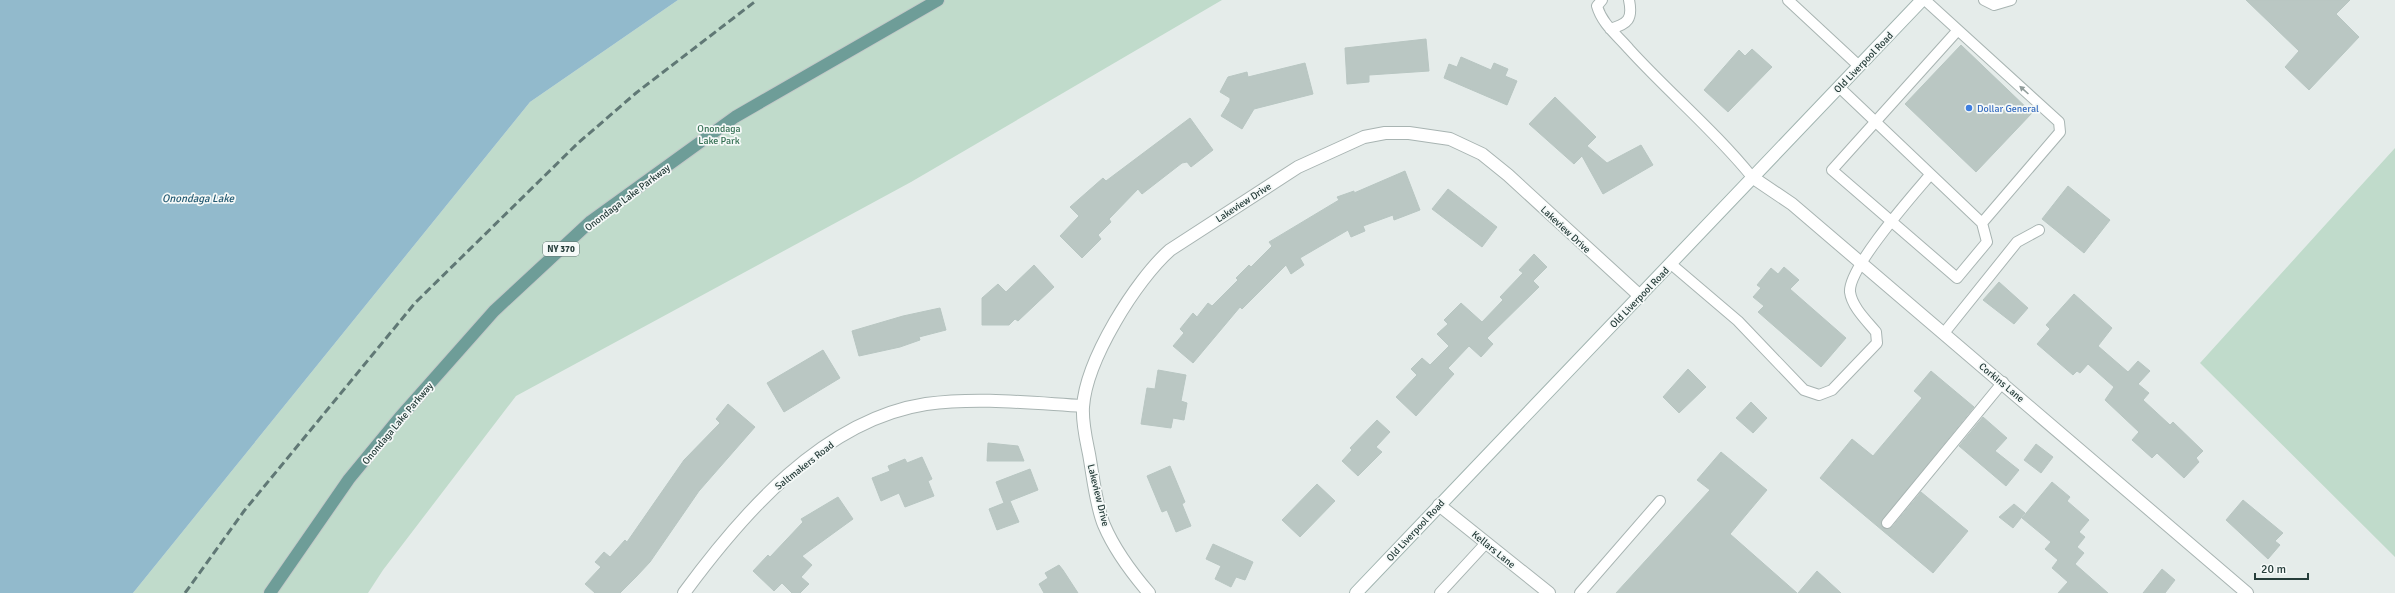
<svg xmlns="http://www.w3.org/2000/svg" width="2395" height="593" viewBox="0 0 2395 593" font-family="Signika,sans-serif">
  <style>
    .green { fill: #c0dbcb }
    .water { fill: #92bacc }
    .building { fill: #bac7c3; stroke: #b8c6c2 }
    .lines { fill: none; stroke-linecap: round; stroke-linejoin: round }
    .lane-casing { stroke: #a8b4b2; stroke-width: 12 }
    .street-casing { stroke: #a8b4b2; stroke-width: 14 }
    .secondary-casing { stroke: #a1b4b0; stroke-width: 14 }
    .primary-casing { stroke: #c2c9c8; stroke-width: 14 }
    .lane { stroke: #fff; stroke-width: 10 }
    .street { stroke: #fff; stroke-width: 12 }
    .secondary { stroke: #fff; stroke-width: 12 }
    .primary { stroke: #6e9d98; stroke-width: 12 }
    .rail { stroke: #607875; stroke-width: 3; stroke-dasharray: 8 4; stroke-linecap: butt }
    .oneway { fill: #929e9c }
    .shop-dot { fill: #3f7fe0; stroke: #f5f9f8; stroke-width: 1.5 }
    .labels { text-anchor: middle; stroke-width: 3.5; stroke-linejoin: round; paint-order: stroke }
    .shield { fill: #f5f9f8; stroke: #647573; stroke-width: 1 }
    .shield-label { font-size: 9px; font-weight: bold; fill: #263d3a }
    .street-label { font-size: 10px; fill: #263d3a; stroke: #f5f9f8 }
    .shop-label { font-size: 10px; fill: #366cbe; stroke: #f5f9f8; text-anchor: start }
    .park-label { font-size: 10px; fill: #347053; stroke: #f5f9f8 }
    .water-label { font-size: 11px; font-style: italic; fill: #255b73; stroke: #f5f9f8 }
  </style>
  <rect width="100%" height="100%" fill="#e5ecea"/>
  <!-- green -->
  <path class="green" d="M678 0H1222L911 182 516 396 383 570 368 593H133L530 102Z
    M2395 148V557L2200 363Z"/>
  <!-- water -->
  <path class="water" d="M0 0H678L530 102 133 593H0Z"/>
  <!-- building -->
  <path class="building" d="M2246 0H2350L2336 14 2359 37 2309 90 2285 67 2299 51Z
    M1426 39 1429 71 1369 75V82L1347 84 1345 48Z
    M1961 45 2032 113 1976 172 1905 104Z
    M1752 49 1772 67 1728 112 1704 90 1739 50 1745 56Z
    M1461 57 1491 70 1494 63 1508 69 1505 76 1517 81 1507 105 1444 78 1449 64 1457 67Z
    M1305 63 1313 94 1254 109 1242 129 1221 116 1230 101V98L1220 92 1228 77 1247 72 1248 77Z
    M1555 97 1596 137 1587 146 1607 163 1641 145 1653 165 1603 194 1582 156 1574 164 1529 124Z
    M1190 118 1213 150 1191 167 1187 162 1182 163 1142 194 1138 189 1109 219 1111 222 1098 235 1101 239 1082 258 1060 236 1079 216 1070 207 1103 178 1106 181Z
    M1405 171 1420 210 1394 220 1393 215 1363 226 1365 231 1351 237 1348 230 1300 258 1304 265 1291 274 1286 265 1242 309 1240 307 1193 363 1173 346 1184 333 1180 329 1193 313 1197 317 1208 303 1212 306 1238 280 1236 278 1249 265 1251 267 1272 246 1269 242 1339 200 1337 197 1354 191V193Z
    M2068 186 2110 220 2084 253 2042 219Z
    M1448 189 1497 227 1482 247 1432 209Z
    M1534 254 1547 267 1533 281 1539 287 1487 338 1493 344 1481 357 1469 346 1448 368 1454 374 1416 416 1396 397 1417 375 1411 369 1422 358 1430 365 1449 346 1437 334 1448 324 1444 320 1461 303 1482 322 1503 300 1500 297 1523 273 1519 270Z
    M1034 265 1054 287 1018 321 1015 319 1009 325H982V298L998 284 1006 292Z
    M1784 267 1799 280 1790 289 1846 338 1821 367 1758 312 1764 306 1753 297 1761 288 1757 285 1771 268 1778 274Z
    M1999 282 2028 308 2014 324 1983 300Z
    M2074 294 2112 328 2098 346 2128 372 2138 361 2150 371 2138 384 2149 393 2143 400 2170 425 2173 422 2203 451 2196 458 2199 462 2184 478 2157 453 2152 458 2132 440 2139 432 2105 400 2114 387 2088 364 2080 373 2077 371 2073 375 2037 344 2050 329 2046 325Z
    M940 308 946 330 919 337 920 340 900 347 859 356 852 331 903 316Z
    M823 350 840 378 784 412 767 383Z
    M1688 369 1706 387 1679 413 1663 397Z
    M1158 370 1186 375 1181 401 1187 403 1184 420 1173 418 1171 428 1141 424 1147 388 1155 389Z
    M1931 371 1974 407 1881 522 1883 528 1892 527 1921 492 1968 531 1933 573 1820 478 1852 439 1873 456 1922 398 1914 391Z
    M1751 402 1767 418 1753 433 1736 418Z
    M728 404 755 427 699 491 650 562 636 577 620 593H595L585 584 601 567 595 562 604 552 610 557 625 540 627 542 684 460 720 423 716 419Z
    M1983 417 2007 438 1995 451 2019 470 2006 486 1959 446Z
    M1377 420 1390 432 1376 447 1382 452 1358 476 1342 461 1352 450 1350 448Z
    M988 443 1018 446 1024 461H987Z
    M2036 444 2053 457 2041 473 2024 460Z
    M1721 452 1767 490 1730 534 1797 593H1616L1710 490 1697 480Z
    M922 457 932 479 928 481 934 496 905 507 899 493 881 501 872 478 890 471 888 466 905 459 907 463Z
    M1170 466 1185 502 1182 504 1191 526 1176 532 1167 510 1162 512 1147 476Z
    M1030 469 1038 490 1010 501 1019 522 997 530 989 509 1004 503 996 482Z
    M2052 482 2070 497 2067 501 2089 520 2079 532 2085 537 2077 547 2084 553 2075 564 2108 593H2058L2068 582 2052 568 2058 560 2045 549 2051 542 2022 518Z
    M1317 484 1335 501 1300 537 1282 520Z
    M838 497 853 519 802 556 812 565 801 577 809 584 800 593H792L782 583 774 591 753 571 768 555 770 557 803 522 801 519Z
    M2243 500 2283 533 2275 541 2280 545 2268 559 2226 520Z
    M2014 504 2025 513 2013 528 1999 517Z
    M1213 544 1253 562 1245 580 1236 577 1231 587 1215 579 1221 566 1206 559Z
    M1059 565 1063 570 1078 593H1044L1039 584 1048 578 1045 573Z
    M2162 569 2175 580 2165 593H2143Z
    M1817 571 1841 593H1798Z"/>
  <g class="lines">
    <defs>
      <path id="lane" d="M1602 0 1597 6C1602 24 1617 35 1629 49 1669 93 1715 131 1752 177
        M1788 0 1859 66
        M1984 0 1994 5 2011 0
        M1610 29C1628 24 1633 19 1629 0
        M1958 30 1832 170 1957 278 1987 242 1982 223
        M1839 87 1982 223 2060 132 2059 122 1925 0
        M1671 264 1738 321 1804 390 1819 395 1832 390 1877 343 1876 332C1867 321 1852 307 1850 292 1848 268 1913 195 1930 175
        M1944 333 2017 242 2039 230
        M1887 523 2003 382
        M1440 593 1486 543
        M1580 593 1660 501"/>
      <path id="street" d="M1752 177 1792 204 2247 593
        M1439 505 1549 593
        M684 593C742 514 823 420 926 404 978 397 1031 403 1083 406
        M1149 593C1131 572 1115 551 1104 525 1096 506 1093 476 1089 454 1086 439 1082 423 1083 407 1086 360 1136 280 1170 250L1298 167 1364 137 1385 133H1409L1450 139 1482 154 1508 175 1640 296"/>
      <path id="secondary" d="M1356 593 1922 0"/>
      <path id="primary" d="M270 593 349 479 400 417 494 311 591 221 735 117 938 0"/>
    </defs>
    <!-- lane casing -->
    <use href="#lane" class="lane-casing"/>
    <!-- street casing -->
    <use href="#street" class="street-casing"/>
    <!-- secondary casing -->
    <use href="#secondary" class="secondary-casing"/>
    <!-- primary casing -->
    <use href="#primary" class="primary-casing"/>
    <!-- lane -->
    <use href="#lane" class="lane"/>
    <!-- street -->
    <use href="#street" class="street"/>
    <!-- secondary -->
    <use href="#secondary" class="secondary"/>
    <!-- primary -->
    <use href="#primary" class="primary"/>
    <!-- rail -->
    <path class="rail" d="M185 593 244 511 415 303 577 144 636 93 757 0"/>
  </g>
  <!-- one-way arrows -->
  <defs><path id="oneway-solid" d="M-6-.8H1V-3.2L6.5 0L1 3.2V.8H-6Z"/></defs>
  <use class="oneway" href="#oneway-solid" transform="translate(2024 90) rotate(-138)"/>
  <!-- markers -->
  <circle class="shop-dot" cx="1969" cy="108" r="4"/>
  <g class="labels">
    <!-- shield labels -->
    <rect class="shield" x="543" y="242" width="36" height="14" rx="3"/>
    <g class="shield-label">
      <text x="561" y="252">NY 370</text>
    </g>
    <!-- street labels -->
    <g class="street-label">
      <text transform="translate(1863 62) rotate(-46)" y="4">Old Liverpool Road</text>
      <text transform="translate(627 197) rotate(-37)" y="4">Onondaga Lake Parkway</text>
      <text transform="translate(1243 202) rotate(-33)" y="4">Lakeview Drive</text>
      <text transform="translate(1566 229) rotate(43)" y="4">Lakeview Drive</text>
      <text transform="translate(1639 297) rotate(-46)" y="4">Old Liverpool Road</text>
      <text transform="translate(2002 382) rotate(40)" y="4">Corkins Lane</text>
      <text transform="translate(397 423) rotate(-50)" y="4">Onondaga Lake Parkway</text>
      <text transform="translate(804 465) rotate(-38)" y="4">Saltmakers Road</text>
      <text transform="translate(1099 495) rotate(76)" y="4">Lakeview Drive</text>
      <text transform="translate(1415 530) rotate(-47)" y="4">Old Liverpool Road</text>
      <text transform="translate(1494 549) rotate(39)" y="4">Kellars Lane</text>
    </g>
    <!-- shop labels -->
    <g class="shop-label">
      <text x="1977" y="112">Dollar General</text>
    </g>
    <!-- park labels -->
    <g class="park-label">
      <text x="719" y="132">Onondaga<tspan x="719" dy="12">Lake Park</tspan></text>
    </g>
    <!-- water labels -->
    <g class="water-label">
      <text x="198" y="202">Onondaga Lake</text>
    </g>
  </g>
  <!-- scale -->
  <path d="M2255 573v6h53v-6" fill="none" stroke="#263d3a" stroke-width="2"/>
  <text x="2261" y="573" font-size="12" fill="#263d3a" stroke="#f5f9f8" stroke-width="3" paint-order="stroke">20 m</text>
</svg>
